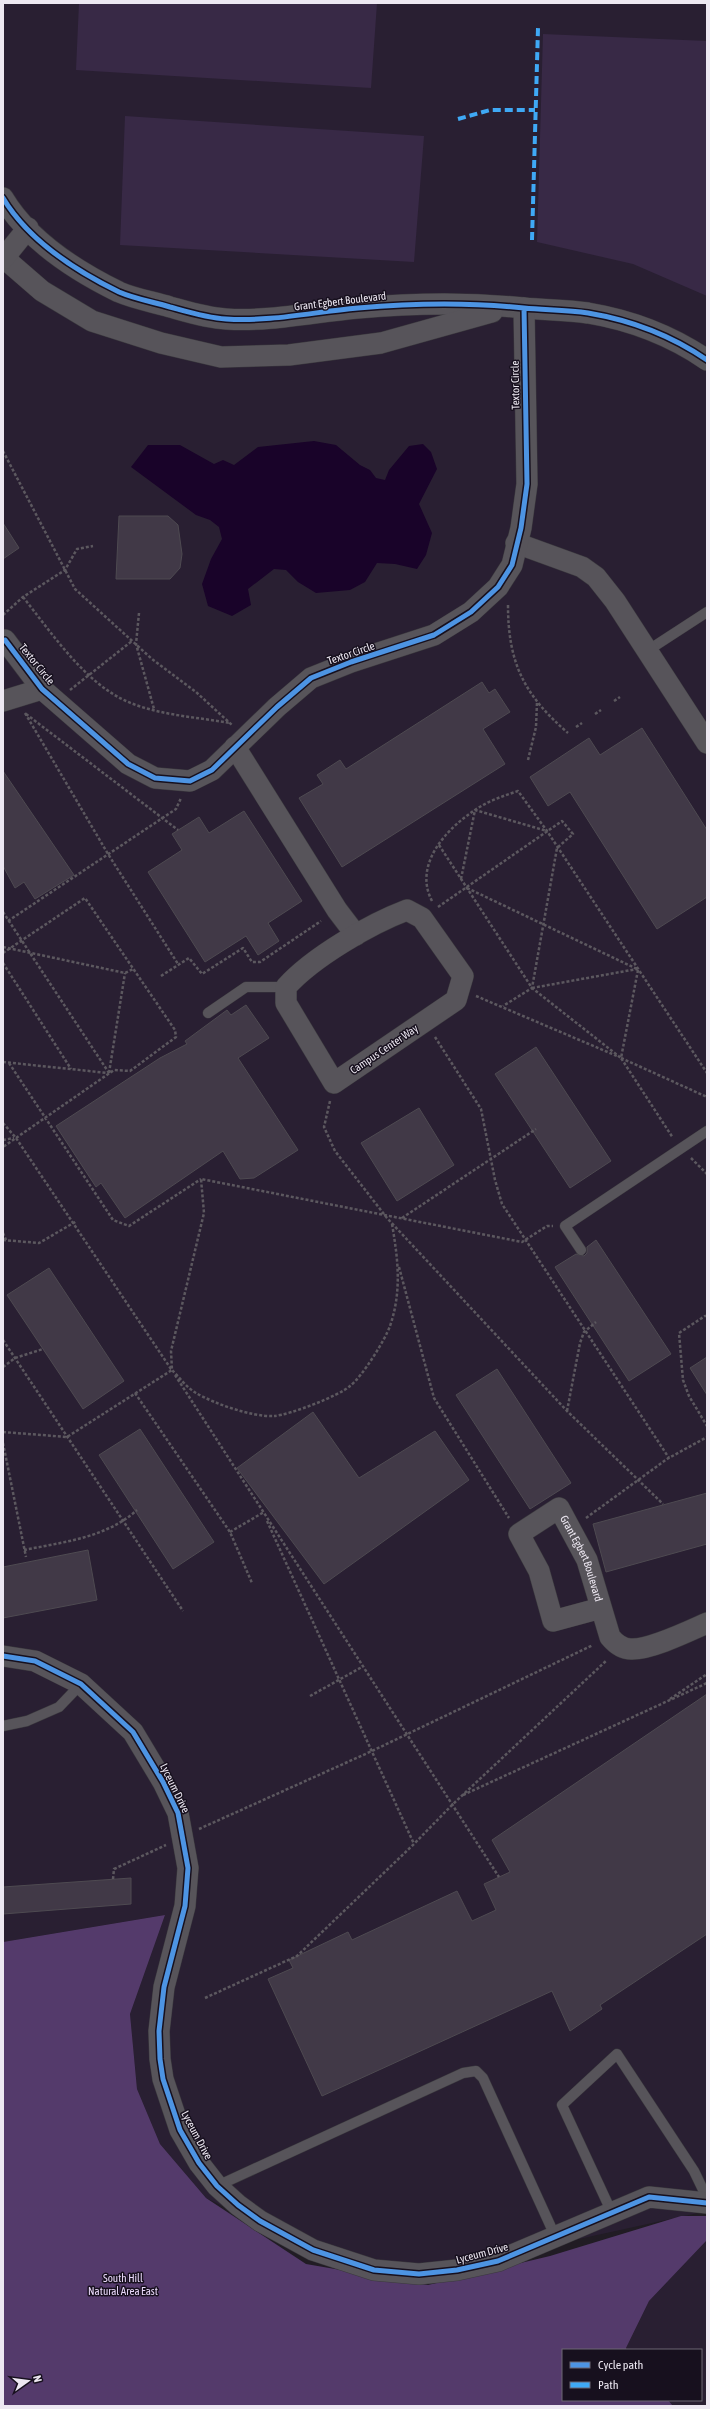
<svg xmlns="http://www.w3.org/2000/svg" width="710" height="2409" viewBox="0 0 710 2409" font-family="'Asap Condensed',sans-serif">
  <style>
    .built { fill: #291f32 }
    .green { fill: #382946 }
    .forest { fill: #543a6b }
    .water { fill: #190329 }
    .building { fill: #413947; stroke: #4e4a51 }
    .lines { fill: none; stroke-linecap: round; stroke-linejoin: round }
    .lane-casing { stroke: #3b393e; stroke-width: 11 }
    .street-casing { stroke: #3b393e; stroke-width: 22 }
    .path { stroke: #5c585f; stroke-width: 2.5; stroke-dasharray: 3 2; stroke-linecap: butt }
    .lane { stroke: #57545a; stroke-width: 10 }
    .street { stroke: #57545a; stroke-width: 21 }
    .quiet { stroke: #3fa9f5; stroke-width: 4; stroke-dasharray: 8 4; stroke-linecap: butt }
    .cycleway-casing { stroke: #17101e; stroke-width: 8 }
    .cycleway { stroke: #4d94e3; stroke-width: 5 }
    .labels { text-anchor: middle; stroke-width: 3; stroke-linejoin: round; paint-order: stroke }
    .street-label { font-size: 11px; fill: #ede8f2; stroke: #17101e }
    .park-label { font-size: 11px; fill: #ebdafc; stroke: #17101e }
  </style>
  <rect width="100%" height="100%" fill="#211c24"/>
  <!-- built -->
  <path class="built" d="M3 3H707V2211L419 2274 297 2242 206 2198 160 2144 137 2089 130 2014 165 1915 3 1942Z
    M707 2240V2406H673L668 2400H701V2350H627L626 2348 649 2301Z"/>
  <!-- green -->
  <path class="green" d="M79 3H377L371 88 76 70Z
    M543 34 707 41V296L633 264 537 242Z
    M125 116 424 136 414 262 120 245Z"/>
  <!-- forest -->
  <path class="forest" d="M165 1915 130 2014 137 2089 160 2144 206 2198 306 2264 428 2285 550 2256 681 2216H707V2240L649 2301 626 2348 627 2350H563V2400H668L673 2406H3V1942Z"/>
  <!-- water -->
  <path class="water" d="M314 441 336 445 360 465 370 470 376 478 385 480 389 470 409 446 423 444 431 452 437 469 419 504 432 533 426 555 417 569 395 564 377 563 365 582 350 590 316 593 298 582 286 570 274 569 248 589 251 605 232 616 208 606 202 584 211 559 222 539 219 527 210 520 196 515 131 467 148 445H180L214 464 223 460 234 465 258 447Z"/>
  <!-- building -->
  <path class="building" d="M119 516H168L178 525 182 554 180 568 170 579H116Z
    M3 523 19 548 3 559Z
    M482 682 489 693 495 689 510 712 483 729 505 764 342 867 299 798 323 784 317 775 340 760 346 769Z
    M642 728 707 830V897L657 929 570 792 548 806 530 777 589 738 600 755Z
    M3 771 74 875 35 899 24 882 15 888 3 866Z
    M244 811 302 901 268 923 279 941 258 955 246 936 205 962 148 872 182 850 172 834 199 817 209 833Z
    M246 1005 269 1038 238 1058 298 1150 254 1178 240 1179 223 1151 125 1218 101 1183 96 1187 56 1126 160 1058 187 1044 185 1041 227 1010 231 1015Z
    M536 1047 611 1161 570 1188 495 1074Z
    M419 1108 454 1165 397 1201 361 1143Z
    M596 1240 671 1354 629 1381 555 1267 576 1254 584 1256 587 1253V1247Z
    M49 1268 124 1381 83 1409 7 1295Z
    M707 1357V1395L690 1368Z
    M497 1369 571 1483 530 1509 456 1395Z
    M313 1412 359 1478 435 1431 469 1480 324 1584 237 1468Z
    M140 1429 214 1542 173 1569 99 1455Z
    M707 1493V1544L606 1572 593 1524Z
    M88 1550 97 1600 3 1618V1567Z
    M707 1694V1934L600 2005 602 2009 570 2031 552 1991 322 2096 268 1979 293 1968 289 1960 348 1932 352 1940 457 1891 472 1921 496 1910 484 1884 510 1872 492 1840Z
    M131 1878V1904L3 1914V1887Z"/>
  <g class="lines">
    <defs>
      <path id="lane" d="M647 651 707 612
        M208 1013 246 987H286
        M581 1250 565 1226 707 1131
        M3 1726 27 1721 59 1707 81 1684
        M217 2186 463 2073 476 2071 483 2078 556 2238
        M612 2213 562 2105 617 2054 694 2171 707 2198"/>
      <g id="street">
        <path d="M3 198C28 240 76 271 119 292 135 299 154 302 170 307 188 312 207 318 226 319 270 322 313 312 358 308 415 303 466 302 524 308 545 310 567 310 588 313 630 320 672 336 707 360"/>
        <path d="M3 254 12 265 42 291 92 321 161 343 221 357 289 355 381 343 492 312"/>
        <path d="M3 259 28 228"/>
        <path d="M516 543 582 567 596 577 615 601 707 743"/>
        <path d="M3 641 5 640 42 689 128 764 155 778 190 781 212 770 277 707 311 678 351 662 434 635 471 612 498 587 512 565 521 528 527 484 524 308"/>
        <path d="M3 701 42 689"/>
        <path d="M235 747 337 910 356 935"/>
        <path d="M407 910 422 918 463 976 456 1000 334 1083 286 1003V987C313 957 370 924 407 910Z"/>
        <path id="s1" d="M601 1608 553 1621 539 1571 519 1534 559 1508 587 1560 610 1637C615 1643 622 1649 631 1649 650 1650 689 1631 707 1623"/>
        <path d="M3 1656 35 1661 81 1684 133 1732 163 1782 178 1813 188 1868 185 1906 164 1987 159 2031 160 2059 163 2079 180 2130 199 2163 217 2186 238 2205 260 2221 313 2250 374 2270 419 2274 457 2270 498 2261 649 2197 707 2203"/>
      </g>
    </defs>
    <!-- lane casing -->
    <use href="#lane" class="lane-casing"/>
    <!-- street casing -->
    <use href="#street" class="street-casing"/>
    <!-- path -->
    <path class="path" d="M3 451 75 589 152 659 196 692 232 725
      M23 597C51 632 84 682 126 701 157 715 196 717 230 723
      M508 605C508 663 524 695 568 733
      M139 613 136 644 154 709
      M3 615 23 597 65 570 77 549 93 546
      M70 690 132 641
      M614 701 620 697
      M25 713 108 854 178 964
      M26 714 178 830
      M595 714 601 710
      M576 727 582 723
      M528 760 536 727 537 702
      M439 845 532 988 621 1058
      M461 879 475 810 547 831
      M467 888 637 969
      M432 901C413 865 446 829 475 810 488 801 503 796 518 791L547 831 707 1073
      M438 907 562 821 573 834 557 848 532 988 503 1006
      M3 912 109 1073
      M8 921 176 809 181 798
      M3 947 125 973 133 969
      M3 953 85 898 175 1030 176 1037 130 1071 114 1070 3 1147
      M3 963 71 1069
      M638 970 621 1058 673 1138
      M161 976 189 958 202 974 243 948 252 962H260L321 921
      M532 988 637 969
      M476 996 617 1056
      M435 1037 481 1109 495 1180 502 1204 669 1458
      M621 1058 707 1097
      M3 1062 108 1073
      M9 1063 113 1220 129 1226 201 1179
      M109 1073 125 973
      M330 1101 324 1127 335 1151 387 1218 567 1411 663 1504
      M3 1123 16 1138 171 1369
      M3 1140 14 1138
      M691 1158 707 1174
      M402 1218 536 1129
      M392 1224C398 1259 402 1291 390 1326 385 1340 362 1377 350 1386 339 1396 289 1415 274 1416 252 1417 215 1404 196 1393 187 1388 179 1377 172 1370L171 1351 204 1213 201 1179 522 1242 547 1226H553
      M3 1233 6 1240
      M3 1240 39 1243 77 1221
      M399 1267 434 1398 509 1518
      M707 1316H705L679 1333 683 1380 689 1396 707 1426
      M3 1340 183 1611
      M3 1367 15 1358 43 1349
      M175 1375 499 1877
      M135 1393 230 1532 252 1583
      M567 1411 580 1343 584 1332 596 1322
      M3 1432 67 1437 172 1370
      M3 1443 26 1557
      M586 1518 667 1459 707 1437
      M267 1521 414 1844
      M230 1532 264 1512
      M24 1550C63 1542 106 1538 137 1510
      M310 1696 362 1667
      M670 1699 707 1674
      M463 1795 707 1683
      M199 1829 372 1751 593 1645
      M113 1879 114 1869 166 1845
      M205 1998 297 1956 414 1844 452 1805 607 1660"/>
    <!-- lane -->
    <use href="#lane" class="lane"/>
    <!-- street -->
    <use href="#street" class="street"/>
    <!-- quiet -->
    <path class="quiet" d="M458 119 490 110H535
      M532 240 538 28"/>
    <defs>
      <path id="cycleway" d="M3 198C28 240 76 271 119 292 135 299 154 302 170 307 188 312 207 318 226 319 270 322 313 312 358 308 415 303 466 302 524 308 545 310 567 310 588 313 630 320 672 336 707 360
        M3 641 5 640 42 689 128 764 155 778 190 781 212 770 277 707 311 678 351 662 434 635 471 612 498 587 512 565 521 528 527 484 524 308
        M3 1656 35 1661 81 1684 133 1732 163 1782 178 1813 188 1868 185 1906 164 1987 159 2031 160 2059 163 2079 180 2130 199 2163 217 2186 238 2205 260 2221 313 2250 374 2270 419 2274 457 2270 498 2261 649 2197 707 2203"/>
    </defs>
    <!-- cycleway casing -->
    <use href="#cycleway" class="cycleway-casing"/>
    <!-- cycleway -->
    <use href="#cycleway" class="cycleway"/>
  </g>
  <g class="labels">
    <!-- street labels -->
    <g class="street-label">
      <text transform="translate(340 301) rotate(-7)" y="4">Grant Egbert Boulevard</text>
      <text transform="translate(515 385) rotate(-91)" y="4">Textor Circle</text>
      <text transform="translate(351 653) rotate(-19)" y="4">Textor Circle</text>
      <text transform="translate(37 664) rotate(51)" y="4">Textor Circle</text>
      <text transform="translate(384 1049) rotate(-34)" y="4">Campus Center Way</text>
      <text dy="4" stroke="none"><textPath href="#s1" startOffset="247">Grant Egbert Boulevard</textPath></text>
      <text transform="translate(175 1788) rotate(64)" y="4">Lyceum Drive</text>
      <text transform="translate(197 2135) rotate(62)" y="4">Lyceum Drive</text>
      <text transform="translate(482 2253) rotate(-15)" y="4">Lyceum Drive</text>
    </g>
    <!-- park labels -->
    <g class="park-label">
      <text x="123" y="2282">South Hill<tspan x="123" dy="13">Natural Area East</tspan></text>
    </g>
  </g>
  <!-- border -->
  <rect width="710" height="2409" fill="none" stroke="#ede8f2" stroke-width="8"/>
  <!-- legend -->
  <rect x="562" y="2349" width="140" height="52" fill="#17101e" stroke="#6d6673"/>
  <rect x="570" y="2362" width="20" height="6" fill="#4d94e3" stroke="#6d6673"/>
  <text x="598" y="2369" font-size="12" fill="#ede8f2">Cycle path</text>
  <rect x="570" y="2382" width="20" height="6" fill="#3fa9f5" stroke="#6d6673"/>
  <text x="598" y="2389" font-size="12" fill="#ede8f2">Path</text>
  <!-- north arrow -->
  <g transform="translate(28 2381) rotate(76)" stroke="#17101e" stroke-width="3" paint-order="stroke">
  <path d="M0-3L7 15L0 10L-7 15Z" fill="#ede8f2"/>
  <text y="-6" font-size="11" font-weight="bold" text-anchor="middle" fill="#ede8f2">N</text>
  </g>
</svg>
